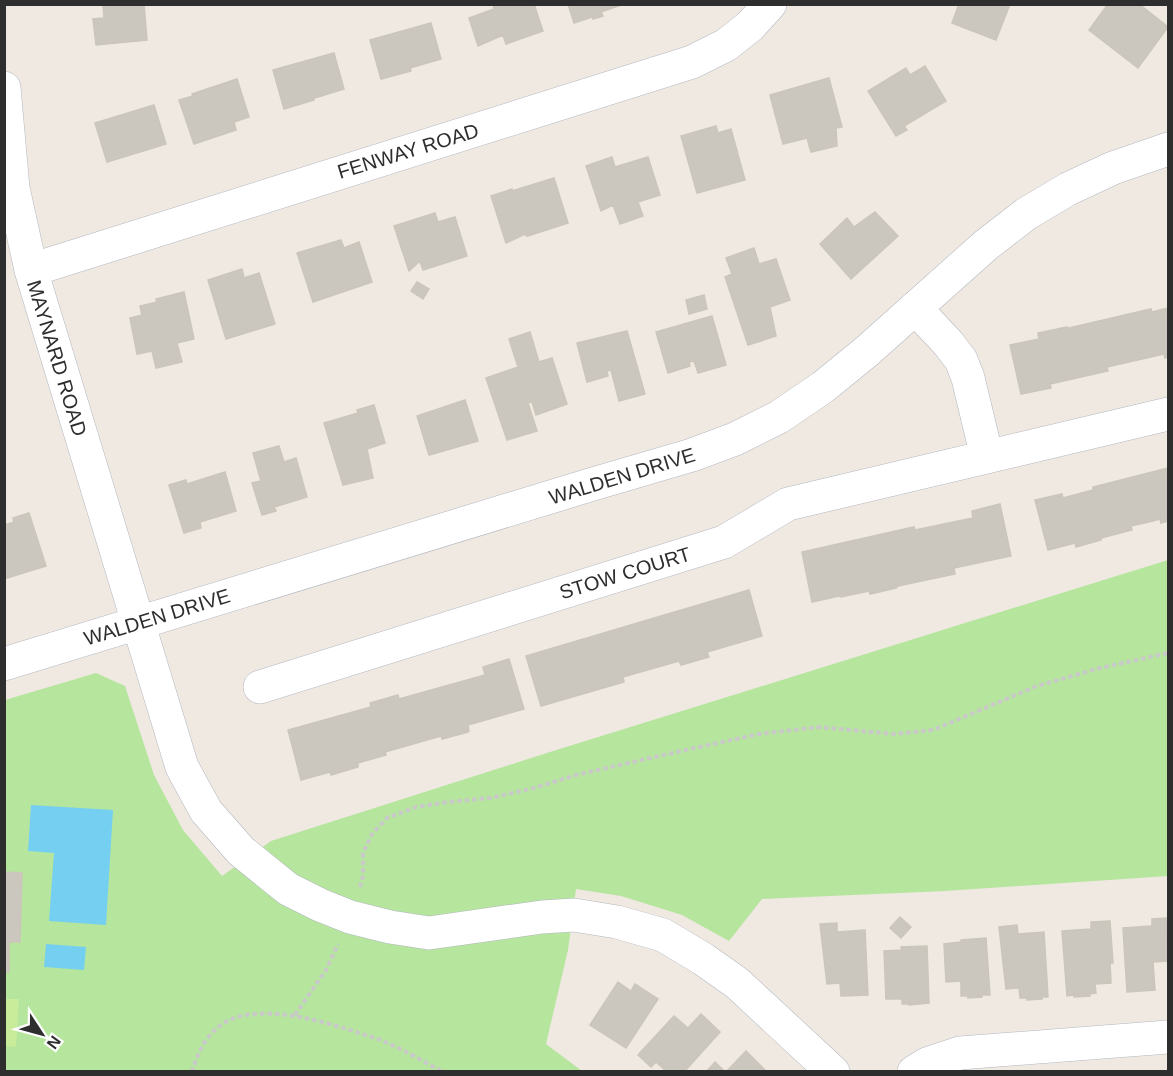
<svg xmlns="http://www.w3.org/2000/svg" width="1173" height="1076" viewBox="0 0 1173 1076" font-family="Arial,sans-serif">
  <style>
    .green { fill: #b6e59e }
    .pitch { fill: #c9ec9a }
    .water { fill: #75cff0 }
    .building { fill: #cbc7bf; stroke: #cbc5ba; stroke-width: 1.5 }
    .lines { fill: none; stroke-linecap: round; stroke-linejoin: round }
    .minor-casing { stroke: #b4b7c1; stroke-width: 34 }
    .path { stroke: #c9c9c9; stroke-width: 4; stroke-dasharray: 4.5 3; stroke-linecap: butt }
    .minor { stroke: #fff; stroke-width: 33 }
    .labels { text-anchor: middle; stroke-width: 6; stroke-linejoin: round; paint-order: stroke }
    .street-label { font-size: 20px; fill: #2e2e2e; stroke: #fff }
  </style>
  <rect width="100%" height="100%" fill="#efe9e1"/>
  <!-- green -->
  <path class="green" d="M1168 560V876L945 891 762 899 729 941 682 915 621 896 576 889 568 950 546 1044 582 1071 5 1072V700L96 673 125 686 154 775 183 830 222 876 271 841 550 752Z"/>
  <!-- pitch -->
  <path class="pitch" d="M5 999H19L16 1047 5 1046Z"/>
  <!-- water -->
  <path class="water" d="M31 805 113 810 106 925 49 921 54 853 28 851Z
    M46 944 86 947 84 970 44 967Z"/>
  <!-- building -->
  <path class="building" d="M144 4 147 40 96 45 93 19 104 18 103 4Z
    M493 4H534L543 31 506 44 503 35 478 46 469 18 494 9Z
    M568 4H624L601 12 603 16 593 19 592 17 574 23Z
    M1010 4 996 40 952 23 959 4Z
    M1108 4H1139L1168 27 1138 68 1089 30Z
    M431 23 441 59 410 68 411 71 381 79 370 40Z
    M334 53 344 89 318 97 314 98V100L284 109 273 70Z
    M925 66 946 101 904 126 907 130 896 136 868 91 906 68 910 75Z
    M829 78 842 127 836 128 837 146 811 152 807 138 783 144 770 95Z
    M237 79 249 117 234 122 236 130 194 144 179 100 193 96 192 94Z
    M154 105 166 144 107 162 95 123Z
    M716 126 718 133 731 129 745 180 697 193 681 136Z
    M612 157 615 167 648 157 660 195 638 202 643 216 620 224 613 205 601 211 586 166Z
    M554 178 568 223 528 236H526L525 234 506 243 491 196 512 189V191Z
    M875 212 898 236 851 279 820 244 847 218 854 227Z
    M435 213 438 222 455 217 467 256 423 270 420 261 409 271 394 226Z
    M341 240 344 248 359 242 372 282 313 302 297 253Z
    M754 248 759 264 776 259 790 300 770 307 776 336 748 345 725 277 732 274 726 258Z
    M242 269 244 278 259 273 275 324 226 339 208 280Z
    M417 282 429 289 423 299 411 291Z
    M184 292 194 339 177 343 182 362 156 368 152 351 137 354 130 318 142 315 140 306 157 302 156 299Z
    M704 295 707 309 689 314 686 300Z
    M1168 308V357L1165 358 1164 354 1107 367 1108 371 1050 384 1051 388 1021 394 1010 345 1039 339 1038 333 1067 327V328H1069L1151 309 1152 312Z
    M712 316 726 365 698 373 694 361 689 362 690 366 668 373 656 332Z
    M627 331 645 394 619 401 611 370 607 371 608 376 587 382 577 343Z
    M530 332 539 362 552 358 567 404 536 415 532 402 528 403 537 431 507 440 486 378 518 367 509 339Z
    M465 400 478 441 429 455 417 416Z
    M374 405 385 443 367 449 373 478 343 485 324 423 358 413 357 410Z
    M279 446 284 462 296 458 307 497 274 507 276 511 262 515 252 483 261 481 253 453Z
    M1168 468V521L1161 523 1160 519 1153 521 1131 526 1132 530 1101 538V540L1076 547 1075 543 1048 550 1035 500 1062 494 1063 498 1093 490V487Z
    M225 472 236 511 200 522 201 528 184 533 169 485 186 480 187 484Z
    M1000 504 1011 556 954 568 955 574 898 586 896 588 870 594 869 591 841 597 839 596 812 602 802 552 914 527 915 530 973 518 972 511Z
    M29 513 46 566 4 579V525L14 522 13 518Z
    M749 590 762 636 707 652 709 657 681 665 679 661 623 677 624 682 541 706 526 656Z
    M509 659 524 709 468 725 469 731 468 732 442 739 441 736 385 752 386 755 358 763V767L331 775 330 772 301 780 288 730 371 707 370 703 398 695 399 699 485 675 483 667Z
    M4 872 22 873 20 942H9V972H4Z
    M900 917 911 927 901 938 890 928Z
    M1167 918 1168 961 1153 962 1155 990 1127 992 1123 928 1152 926V919Z
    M1110 921 1113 963H1110L1111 983 1095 984 1096 993 1089 994 1090 996 1074 997V995L1067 996 1062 931 1091 929V922Z
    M837 923V932L865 930 868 995 841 996 840 983 827 984 820 924Z
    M1017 925 1018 934 1044 932 1048 997H1042V999L1027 1000V998H1020L1019 988 1006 989 999 927Z
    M986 938 990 995H982V997L968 998V996H961V981L946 982 944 944 961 942V940Z
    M927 946 929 1003 909 1005V1004H902V999H886L884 951 902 950 901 947Z
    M618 982 631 991 635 984 658 999 626 1048 590 1025Z
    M701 1014 720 1032 684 1072H667L656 1062 651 1067 638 1055 674 1016 688 1028Z
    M746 1051 766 1071V1072H726Z
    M715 1062 725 1072H706Z"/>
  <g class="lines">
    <defs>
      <path id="minor" d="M4 88 13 188 31 270 182 767 206 811 241 851 288 889 320 905 350 917 390 927 429 933 542 917 574 915 617 922 663 935 703 959 737 983 833 1072
        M31 270 692 62 726 45 750 26 770 4
        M915 308 948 343 961 360 968 378 987 457
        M4 664 593 484 692 455 735 439 779 417 823 387 866 352 986 245 1026 214 1068 189 1113 168 1168 149
        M260 687 724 542 788 504 1168 414
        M914 1072 927 1064 960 1053 1168 1037"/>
    </defs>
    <!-- minor casing -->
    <use href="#minor" class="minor-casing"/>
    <!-- path -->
    <path class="path" d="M360 887 363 876V853L372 834 387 818 416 807 448 802 490 798 534 788 576 775 681 751 759 734 819 727 894 734 933 730 1037 686 1100 668 1168 653
      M295 1015 326 970 338 944
      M192 1072C198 1052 206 1034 224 1023 258 1002 323 1021 359 1033 368 1036 377 1038 385 1042 405 1050 424 1062 443 1072"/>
    <!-- minor -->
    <use href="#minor" class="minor"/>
  </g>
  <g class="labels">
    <!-- street labels -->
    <g class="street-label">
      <text transform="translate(408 151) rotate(-17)" y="7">FENWAY ROAD</text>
      <text transform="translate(57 358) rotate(73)" y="7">MAYNARD ROAD</text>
      <text transform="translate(622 476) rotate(-17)" y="7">WALDEN DRIVE</text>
      <text transform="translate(625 573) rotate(-17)" y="7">STOW COURT</text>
      <text transform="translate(157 617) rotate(-17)" y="7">WALDEN DRIVE</text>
    </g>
  </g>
  <!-- border -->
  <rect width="1173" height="1076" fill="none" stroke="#2e2e2e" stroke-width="12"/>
  <!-- north arrow -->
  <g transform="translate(42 1034) rotate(126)" stroke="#ffffff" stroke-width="4.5" paint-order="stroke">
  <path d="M0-4.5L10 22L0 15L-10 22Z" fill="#2e2e2e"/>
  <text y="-9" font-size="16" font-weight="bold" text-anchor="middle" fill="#2e2e2e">N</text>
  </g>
</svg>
